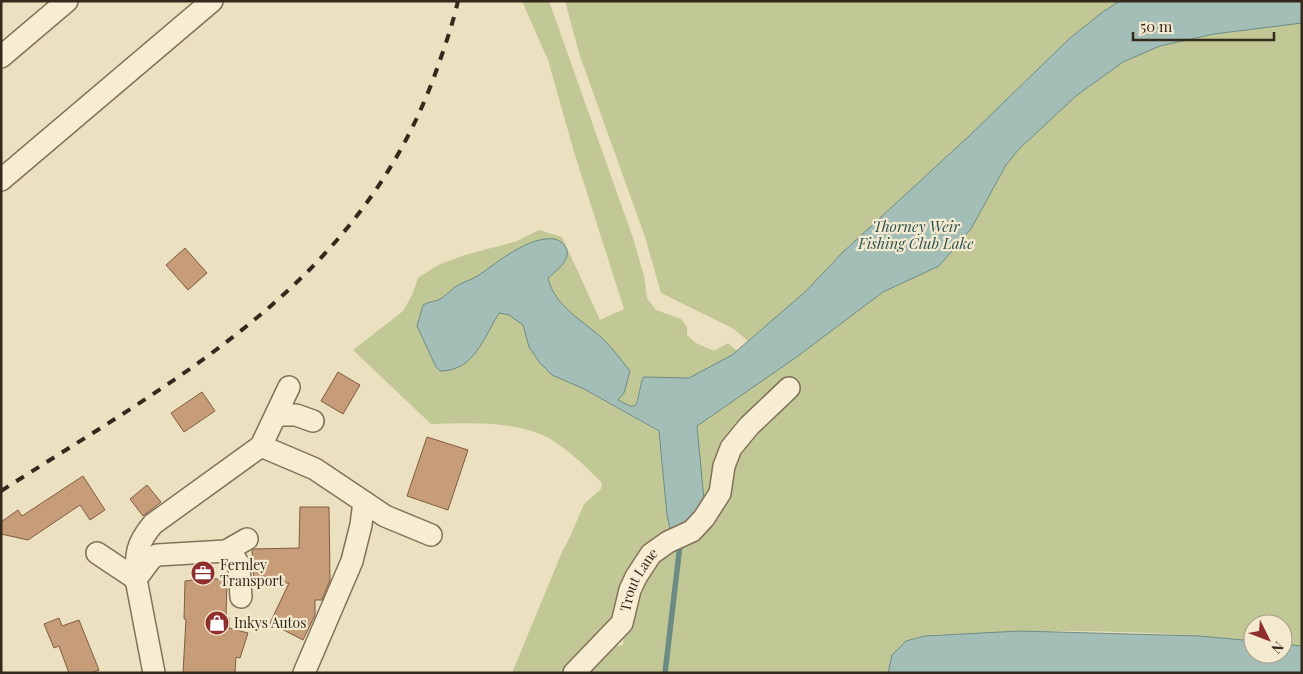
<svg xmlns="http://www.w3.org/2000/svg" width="1303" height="674" viewBox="0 0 1303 674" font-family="'Playfair Display',serif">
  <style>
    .green { fill: #c1c895 }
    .water { fill: #a3beb7; stroke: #6b8b84 }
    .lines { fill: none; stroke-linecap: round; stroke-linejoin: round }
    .stream { stroke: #6b8b84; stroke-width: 5.5 }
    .building { fill: #c79c78; stroke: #815c40 }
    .minor-casing { stroke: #837159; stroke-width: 24 }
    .minor { stroke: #f7edd3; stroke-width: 21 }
    .rail { stroke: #34291d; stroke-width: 4; stroke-dasharray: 9 9; stroke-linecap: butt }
    .labels { text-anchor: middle; stroke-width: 4.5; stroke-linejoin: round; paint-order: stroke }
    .poi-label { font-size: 14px; fill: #34291d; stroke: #f3eacf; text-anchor: start }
    .street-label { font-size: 14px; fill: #34291d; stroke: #f3eacf }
    .water-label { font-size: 15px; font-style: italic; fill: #2d5352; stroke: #f3eacf }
  </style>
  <rect width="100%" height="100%" fill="#ebe0c0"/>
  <!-- green -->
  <path class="green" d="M522 1H549L633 238 644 276 647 298 656 310 681 319 687 327V335L696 343 714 351 728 343 737 351 732 355 689 378 644 377 642 380 635 406H630L618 400 624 393 630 371C622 361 614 350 605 341 584 321 555 308 548 278 556 270 575 258 564 245 562 242 558 240 554 239 528 236 499 261 479 275 472 280 462 282 455 287 450 291 445 296 440 299 435 302 430 301 423 305L417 326 436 367 440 371C474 371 484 338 499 313L509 315 523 325 529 347 540 363 552 375 584 389 659 432 667 515 673 538C667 541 661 544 656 548 631 568 618 615 618 646L623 645C624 614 630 577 654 554 659 549 667 545 673 541L674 546 687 544 704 500 697 426 798 356 883 292 939 266 971 229 1006 165 1019 149 1076 96 1123 62 1160 46 1214 34 1302 23V646L1283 644V624H1253V641C1158 631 1062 628 967 634 949 635 923 632 907 641 895 647 890 661 888 673H512L562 552 570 537 584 504 601 489 602 483C586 467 571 452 552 440 520 420 468 423 431 424L353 350 403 311 412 295 418 278 438 265 465 255 517 241 539 230 562 237 600 320 624 309 574 152 548 60Z
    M565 1H1120L1104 11 1070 38 969 136 843 252 805 292 748 341 734 329 661 293 645 237 580 56Z"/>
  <!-- water -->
  <path class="water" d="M1120 1H1302V23L1214 34 1160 46 1123 62 1076 96 1019 149 1006 165 971 229 939 266 883 292 798 356 697 426 704 500 674 546 667 515 659 431 584 389 552 375 540 363 529 347 523 325 509 315 499 313C483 339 474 371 440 371L436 367 417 326 423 305C430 301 435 302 440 299 445 296 450 291 455 287 462 282 472 280 479 275 499 261 529 236 554 239 559 240 564 243 566 248 572 260 556 271 548 278 555 308 585 321 605 341 614 350 622 361 630 371L624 393 618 400 630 406H635L637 402 642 380 644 377 689 378 732 355 805 292 843 252 969 136 1070 38 1104 11Z
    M1020 631 1200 636 1253 641V654H1283V644L1302 646V673H888L892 655 906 641 924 636Z"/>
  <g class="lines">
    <!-- stream -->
    <path class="stream" d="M665 673 680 545"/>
  </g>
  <!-- building -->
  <path class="building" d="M185 248 207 273 188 290 166 265Z
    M338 372 360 385 343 414 321 401Z
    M202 392 215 411 184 432 171 413Z
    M427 437 468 450 448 510 407 496Z
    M83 476 105 510 90 520 80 505 28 540 1 534V522L18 510 22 516Z
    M147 485 161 502 143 516 130 499Z
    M300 507H329L330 580 322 600H315V615L303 640 270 623 289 583 254 584 252 551 254 549 299 548Z
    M193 567H214V579H227L226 618H229V628L248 633 240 658 236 657 235 673H183L186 619H184L185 581 193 580Z
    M59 618 62 626 79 620 99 670 91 673H69L59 646 54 648 44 624Z"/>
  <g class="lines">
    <defs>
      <g id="minor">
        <path d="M1 57 67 1"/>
        <path d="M1 180 212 1"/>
        <path d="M276 415H296L313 421"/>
        <path d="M261 446 289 387"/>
        <path d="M226 551 247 539"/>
        <path d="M97 553 136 579"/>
        <path d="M136 579C136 554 136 544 153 524L261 446 315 469 385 516 431 535"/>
        <path d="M154 673 136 579 151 559 157 555 226 551 232 553 239 565 241 597"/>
        <path d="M304 673 352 561 361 525 364 502"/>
        <path id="s1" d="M574 673 622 623 630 590 636 577 651 554 668 542 692 531 704 518 720 493 724 466 731 448 749 426 789 388"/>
      </g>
    </defs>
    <!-- minor casing -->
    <use href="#minor" class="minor-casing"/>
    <!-- minor -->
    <use href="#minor" class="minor"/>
    <!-- rail -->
    <path class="rail" d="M1 491C177 378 357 285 434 77 443 52 452 27 458 1"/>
  </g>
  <!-- icons -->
  <defs>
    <symbol id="office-disc" viewBox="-11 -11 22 22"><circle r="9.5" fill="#8f2f2d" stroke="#f3eacf"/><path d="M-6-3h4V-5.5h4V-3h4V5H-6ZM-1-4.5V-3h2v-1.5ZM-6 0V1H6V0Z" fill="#fff"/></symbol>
    <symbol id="shop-disc" viewBox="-11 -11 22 22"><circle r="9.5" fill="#8f2f2d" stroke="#f3eacf"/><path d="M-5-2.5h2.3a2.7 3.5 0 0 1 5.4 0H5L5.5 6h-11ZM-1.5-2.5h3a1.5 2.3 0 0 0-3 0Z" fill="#fff"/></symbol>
  </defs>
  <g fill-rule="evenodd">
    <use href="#office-disc" x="189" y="559" width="28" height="28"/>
    <use href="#shop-disc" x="203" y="609" width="28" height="28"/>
  </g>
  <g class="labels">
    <!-- poi labels -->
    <g class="poi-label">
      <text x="220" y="570">Fernley<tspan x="220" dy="16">Transport</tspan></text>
      <text x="234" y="628">Inkys Autos</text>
    </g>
    <!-- street labels -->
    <g class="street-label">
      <text dy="5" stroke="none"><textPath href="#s1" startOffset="116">Trout Lane</textPath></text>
    </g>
    <!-- water labels -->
    <g class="water-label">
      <text x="916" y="232">Thorney Weir<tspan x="916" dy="17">Fishing Club Lake</tspan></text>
    </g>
  </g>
  <!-- border -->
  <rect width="1303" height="674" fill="none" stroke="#34291d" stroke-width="5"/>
  <!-- north arrow -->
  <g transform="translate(1268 639) rotate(132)"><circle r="24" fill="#f3eacf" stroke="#a79d88"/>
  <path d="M0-4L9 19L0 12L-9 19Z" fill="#8f2f2d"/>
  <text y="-8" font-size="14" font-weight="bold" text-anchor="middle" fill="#34291d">N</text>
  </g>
  <!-- scale -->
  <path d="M1133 32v8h141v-8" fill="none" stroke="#34291d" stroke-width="2.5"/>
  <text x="1140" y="32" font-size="15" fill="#34291d" stroke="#f3eacf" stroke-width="4" paint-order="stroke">50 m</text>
</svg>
